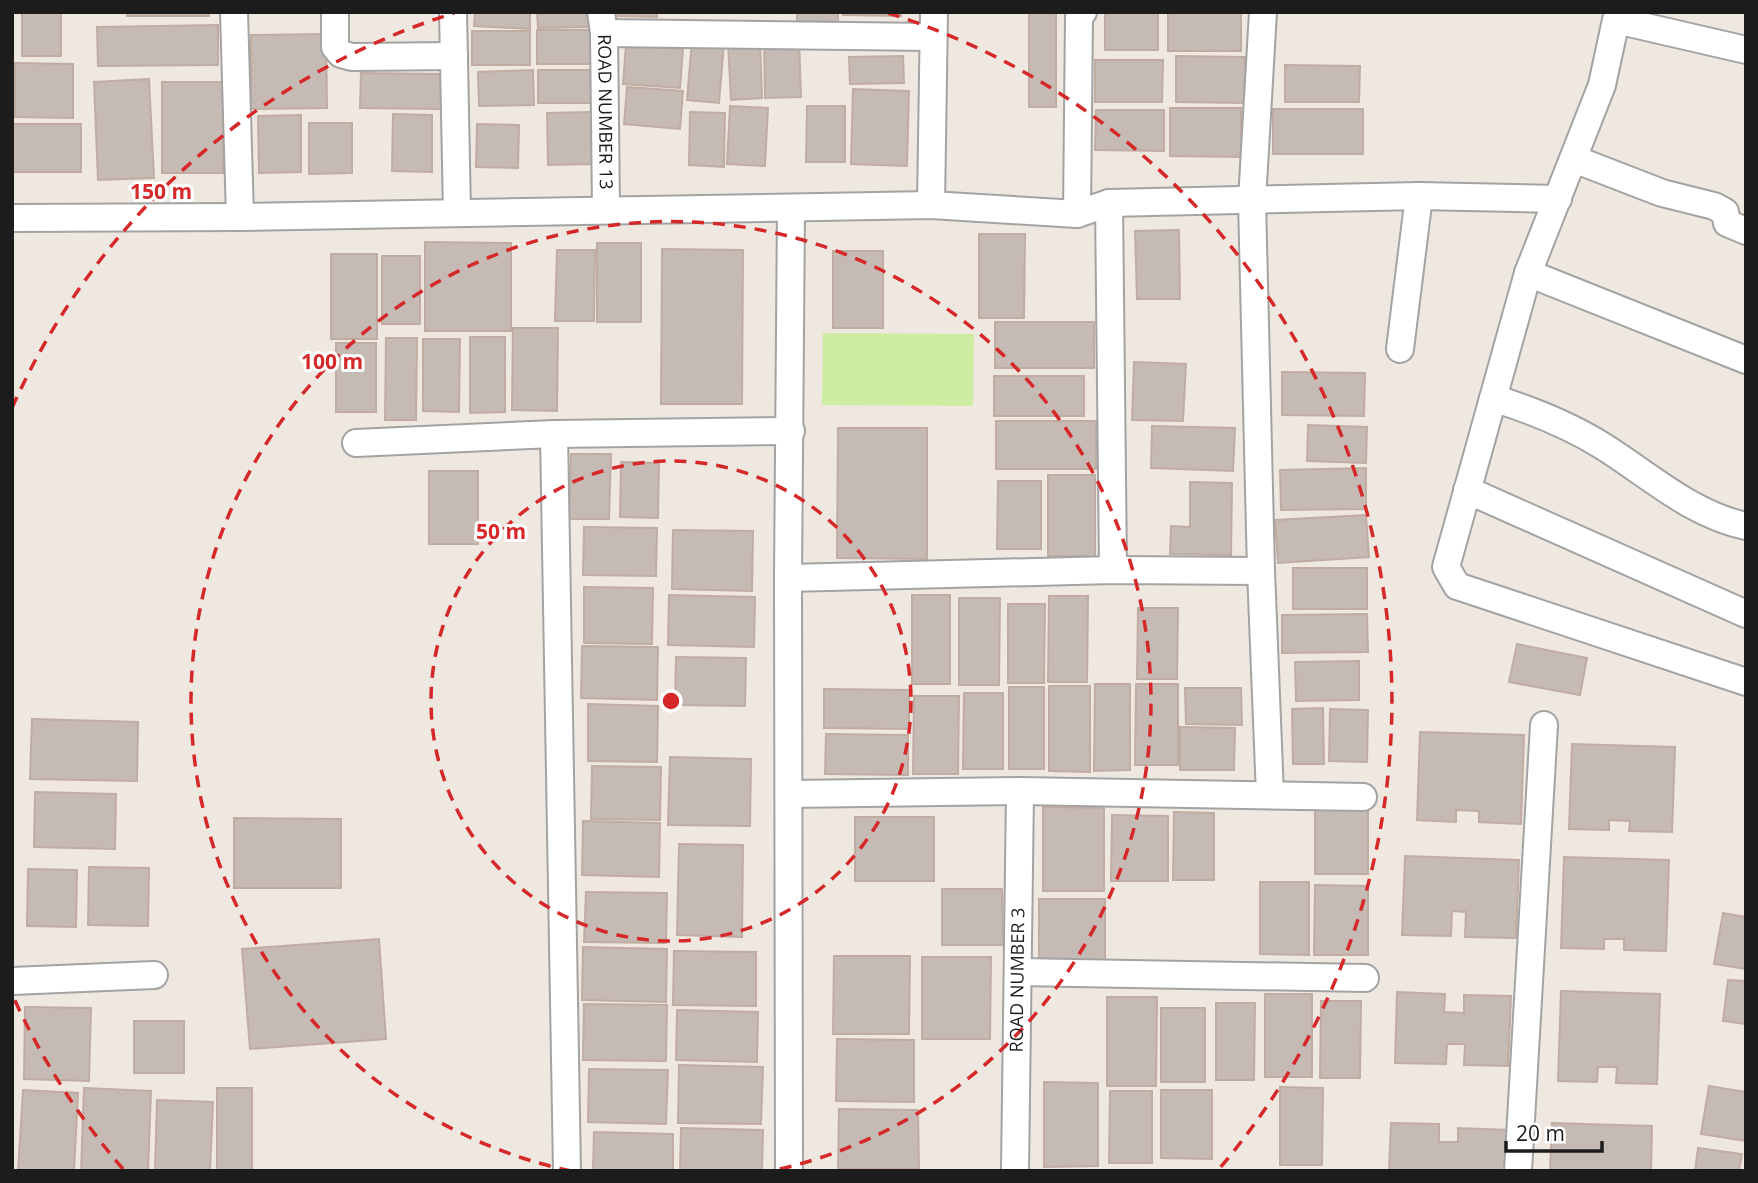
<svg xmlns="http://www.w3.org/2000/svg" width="1758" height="1183" viewBox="0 0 1758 1183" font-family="'Open Sans',sans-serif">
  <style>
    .grass { fill: #cfeda2 }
    .building { fill: #c6bab4; stroke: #c1aca2; stroke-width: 2 }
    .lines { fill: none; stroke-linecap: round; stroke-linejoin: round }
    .minor-casing { stroke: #a3a3a3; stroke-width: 30 }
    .minor { stroke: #fff; stroke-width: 26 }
    .ring { fill: none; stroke: #d62828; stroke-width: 3.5; stroke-dasharray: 12 9 }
    .labels { text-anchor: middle; stroke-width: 6; stroke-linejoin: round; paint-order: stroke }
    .street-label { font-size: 18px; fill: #1c1c1c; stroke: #fff }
    .centre { fill: #d62828; stroke: #fff; stroke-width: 3.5 }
    .ring-label { font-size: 21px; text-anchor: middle; font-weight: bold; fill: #d62828; stroke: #fff; stroke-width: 6; stroke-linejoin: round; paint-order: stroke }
  </style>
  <rect width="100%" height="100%" fill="#eee8e1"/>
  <!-- grass -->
  <path class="grass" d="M823 333 974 334 973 406 822 405Z"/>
  <!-- building -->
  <path class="building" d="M22 12H61V56H22Z
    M127 12H209V16H127Z
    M475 12H530V29L474 26Z
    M537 12H589V27L538 28Z
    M618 12H657V17L618 16Z
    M797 12H838V22L797 21Z
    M843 12H901V16L843 15Z
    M1029 12H1056V107H1029Z
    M1105 12H1158V50H1105Z
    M1168 12H1241V51H1168Z
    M218 25V65L98 66 97 27Z
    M537 30H594L595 64H537Z
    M472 31H530V65H472Z
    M326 34 327 108 251 109V35Z
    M799 39 801 97 765 98 764 41Z
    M692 40 724 43 719 103 687 100Z
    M760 41 762 98 731 100 728 42Z
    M626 45 683 49 680 88 623 84Z
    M903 56 904 83 850 84 849 57Z
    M1176 56 1245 57 1244 103 1176 102Z
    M1095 60H1163L1162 102H1095Z
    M15 63 73 64V118L15 117Z
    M1285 65 1360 66 1359 102H1285Z
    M533 70 534 105 479 106 478 72Z
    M538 70H595V103H538Z
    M361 73 442 74 441 109 360 108Z
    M149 79 154 178 98 180 94 82Z
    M162 82H224L223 173H162Z
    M627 87 683 91 680 129 624 124Z
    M853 89 909 91 907 166 851 164Z
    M730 106 768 108 765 166 727 164Z
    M807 106H845V162H806Z
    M1170 108H1241V157L1170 156Z
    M1273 109H1363V154H1273Z
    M1096 110H1164V151L1095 150Z
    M591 112 593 164 548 165 547 113Z
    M690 112 725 113 724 167 689 165Z
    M393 114 432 115V172L392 171Z
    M301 115V172L259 173 258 116Z
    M309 123H352V173L309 174Z
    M12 124H81V172H12Z
    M477 124 519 125 518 168 476 167Z
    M1179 230 1180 299H1137L1135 231Z
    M979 234H1025L1024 318H979Z
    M425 242 511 243V331H425Z
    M597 243H641V322H597Z
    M662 249 743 250 742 404H661Z
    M557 250H595L594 321H555Z
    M833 251H883V328H833Z
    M331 254H377V339H331Z
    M382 256H420V324H382Z
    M995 322H1094V368H995Z
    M513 328H558L557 411 512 410Z
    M470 337H505V412L470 413Z
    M386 338H417L416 420H385Z
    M423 339H460L459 412 423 411Z
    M336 343H376V412H336Z
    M1134 362 1186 364 1183 421 1132 420Z
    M1282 372 1365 373 1364 416 1282 415Z
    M994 376H1084V416H994Z
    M996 421H1096V469H996Z
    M1308 425 1367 427 1366 463 1307 461Z
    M1152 426 1235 428 1233 471 1151 468Z
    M838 428H927V559L837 558Z
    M571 454H611L609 519H569Z
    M621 462 659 463 658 518 620 517Z
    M1366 468V509L1281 510 1280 470Z
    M429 471H478V544H429Z
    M1048 475H1095V556H1048Z
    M998 481H1041V549H997Z
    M1190 482 1232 483 1231 555 1170 554 1171 526 1190 527Z
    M1366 515 1369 557 1278 563 1275 520Z
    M584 527 657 528 656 576 583 575Z
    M673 530 753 531 752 591 672 589Z
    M1293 568H1367V609H1293Z
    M584 587 653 588 652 644 584 643Z
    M669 595 755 597 754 647 668 645Z
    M912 595H950V684H912Z
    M1049 596H1088L1087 682H1048Z
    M959 598H1000L999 685H959Z
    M1008 604H1045L1044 683H1008Z
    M1138 608H1178L1177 679H1137Z
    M1367 614 1368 652 1282 653V615Z
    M1517 644 1587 658 1580 695 1509 682Z
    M582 646 658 647 657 700 581 698Z
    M676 657 746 658 745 706 675 705Z
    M1359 661V700L1296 701 1295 662Z
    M1095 684H1130V770L1094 771Z
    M1136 684H1178V765H1135Z
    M1049 686H1090V772L1049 771Z
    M1009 687H1044V769H1009Z
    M1185 688H1241L1242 725 1186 724Z
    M824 689 909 690V729L824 728Z
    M964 693H1003V769H963Z
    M914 696H959L958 774H913Z
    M588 704 658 706 657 762 588 761Z
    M1323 708 1324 764H1293L1292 709Z
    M1330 709 1368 710 1367 762 1329 761Z
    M32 719 138 722 137 781 30 779Z
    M1180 727 1235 728 1234 770H1180Z
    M1420 732 1524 735 1521 824 1479 822V811L1456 810V822L1417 820Z
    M826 734 908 735V775L825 774Z
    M1572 744 1675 747 1672 832 1629 831 1630 821 1609 820V830L1569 829Z
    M670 757 751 759 750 826 668 825Z
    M592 766 661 767 660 820 591 819Z
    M35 792 116 794 115 849 34 847Z
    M1315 806H1368V874H1315Z
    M1043 807 1104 808V891H1043Z
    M1174 812 1214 813V880H1173Z
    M1112 815 1168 816V881H1111Z
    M855 817H934V881H855Z
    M234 818 341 819V888H234Z
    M583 821 660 823 659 877 582 875Z
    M679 844 743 845 742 937 677 935Z
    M1405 856 1519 860 1516 938 1465 937 1466 912 1452 911 1451 936 1402 935Z
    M1564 857 1669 860 1666 951 1624 950V939H1604V949L1561 948Z
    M89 867 149 868 148 926 88 925Z
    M28 869 77 870 76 927 27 926Z
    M1260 882H1309V955L1260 954Z
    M1315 885 1368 886V955H1314Z
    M942 889H1002L1003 945H942Z
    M586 892 667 893 666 943 584 942Z
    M1039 899H1105V965L1039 964Z
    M1723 913 1746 917V969L1714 964Z
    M379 939 386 1039 250 1049 242 949Z
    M583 947 667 949 666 1002 582 1000Z
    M674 951 756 952V1006L673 1005Z
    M834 956H910L909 1034H833Z
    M922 957H991L990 1039H922Z
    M1728 980 1746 981V1024L1723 1021Z
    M1561 991 1660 994 1657 1084 1616 1083 1617 1067H1598L1597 1082 1558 1081Z
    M1397 992 1445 994 1444 1012 1464 1013V995L1511 996 1508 1066 1464 1065 1465 1044H1447L1446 1064 1395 1063Z
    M1265 994H1312V1077H1265Z
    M1107 997H1157L1156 1086H1107Z
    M1321 1001H1361L1360 1078H1320Z
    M1216 1003H1255L1254 1080H1216Z
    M584 1004 667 1005 666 1061 583 1060Z
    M25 1007 91 1008 89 1081 24 1079Z
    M1161 1008H1205V1082H1161Z
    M677 1010 758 1012 757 1062 676 1060Z
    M134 1021H184V1073H134Z
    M837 1039 914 1040V1102L836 1101Z
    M679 1065 763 1067 761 1124 678 1123Z
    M589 1069 668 1070 666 1124 588 1122Z
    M1044 1082 1098 1083V1166L1044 1167Z
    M1709 1086 1746 1092V1141L1701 1134Z
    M1280 1087 1323 1088 1322 1165H1280Z
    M84 1088 151 1091 148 1171H81Z
    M217 1088H252V1171H217Z
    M23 1090 78 1093 74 1171H18Z
    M1161 1090H1212V1159L1161 1158Z
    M1110 1091H1152V1163H1109Z
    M157 1100 213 1102 210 1171H155Z
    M839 1109 918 1110 919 1169H838Z
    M1391 1123 1439 1124V1142H1458V1128L1510 1130 1508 1171H1389Z
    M1552 1123 1652 1126 1651 1171H1550Z
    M681 1128 763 1130 762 1171H680Z
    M594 1132 673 1134V1171H593Z
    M1698 1148 1742 1154 1739 1171H1695Z"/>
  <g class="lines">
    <defs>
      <g id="minor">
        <path d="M234 12 240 217"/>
        <path d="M335 12V47L341 54 352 57 454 56"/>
        <path d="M453 12 457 212"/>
        <path id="s1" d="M601 12 604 33 606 210"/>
        <path d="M1263 12 1252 201 1261 571 1270 795"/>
        <path d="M604 33 933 37"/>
        <path d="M1746 50 1616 20 1602 85 1528 273 1446 567 1457 586 1746 682"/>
        <path d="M1574 159 1662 193 1714 206 1725 212 1727 223 1746 231"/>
        <path d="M1109 203 1113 570"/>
        <path d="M931 205 934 12"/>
        <path d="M1077 214 1079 17 1083 12"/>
        <path d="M12 218 240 217 931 205 1077 214 1109 203 1419 196 1558 199"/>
        <path d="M1528 273 1746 360"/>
        <path d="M1400 349 1419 196"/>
        <path d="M1493 398C1531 410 1567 424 1601 445 1648 474 1690 514 1746 526"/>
        <path d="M554 434 567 1171"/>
        <path d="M356 443 554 434 791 431"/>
        <path d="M1467 490 1746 614"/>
        <path d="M788 578 1113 570 1261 571"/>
        <path d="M789 794 1020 791 1363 797"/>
        <path d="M1018 972 1365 978"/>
        <path d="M12 981 154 975"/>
        <path d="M789 1171 788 578 791 208"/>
        <path id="s2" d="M1015 1171 1020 791"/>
        <path d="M1518 1171 1544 725"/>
      </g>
    </defs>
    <!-- minor casing -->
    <use href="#minor" class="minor-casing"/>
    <!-- minor -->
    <use href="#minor" class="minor"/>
  </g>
  <!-- distance rings -->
  <g class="ring">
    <circle cx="671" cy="701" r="240"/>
    <path d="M571 1171A480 480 0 1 1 771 1171"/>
    <path d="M123 1169A721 721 0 0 1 12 994M12 408A721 721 0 0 1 454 13M888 13A721 721 0 0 1 1219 1169"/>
  </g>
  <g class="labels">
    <!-- street labels -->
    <g class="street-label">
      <text dy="6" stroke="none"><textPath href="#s1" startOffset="100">ROAD NUMBER 13</textPath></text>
      <text dy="6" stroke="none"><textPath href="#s2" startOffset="191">ROAD NUMBER 3</textPath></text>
    </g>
  </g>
  <circle cx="671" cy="701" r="10" class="centre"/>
  <g class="ring-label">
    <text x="161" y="199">150 m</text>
    <text x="332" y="369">100 m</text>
    <text x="501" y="539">50 m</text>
  </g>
  <!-- border -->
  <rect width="1758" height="1183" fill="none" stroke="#1c1c1c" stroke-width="28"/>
  <!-- scale -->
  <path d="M1506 1141v10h96v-10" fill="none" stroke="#1c1c1c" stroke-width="3.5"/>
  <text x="1516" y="1141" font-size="21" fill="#1c1c1c" stroke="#ffffff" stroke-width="5" paint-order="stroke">20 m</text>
</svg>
